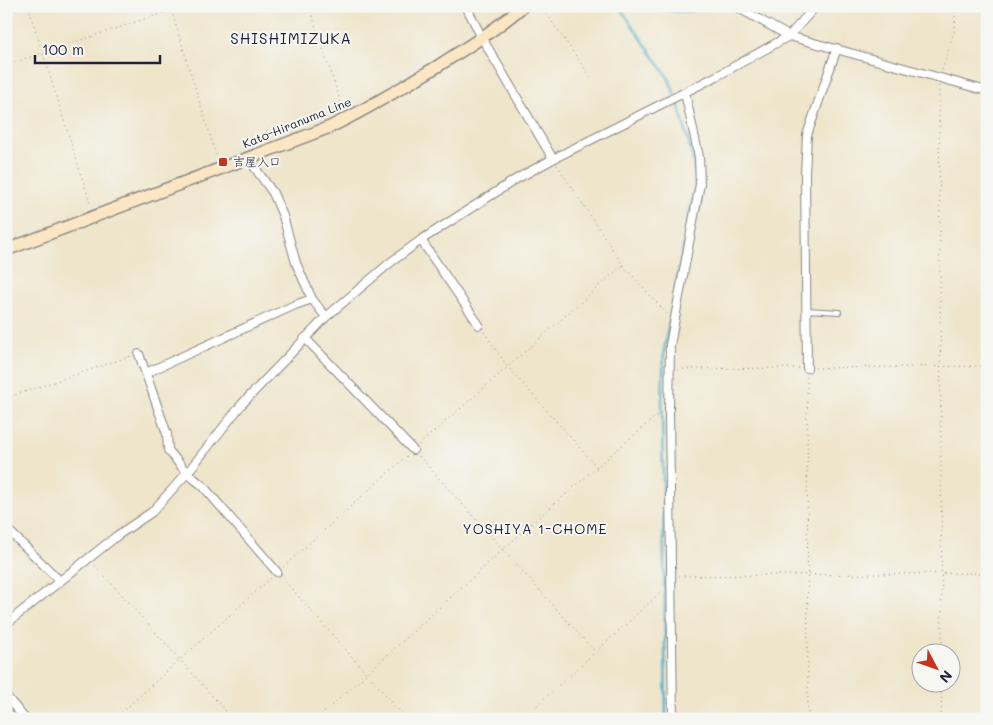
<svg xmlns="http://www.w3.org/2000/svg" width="993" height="725" viewBox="0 0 993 725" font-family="Mali,'Klee One',sans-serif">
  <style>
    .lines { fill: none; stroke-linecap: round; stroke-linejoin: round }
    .stream { stroke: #50b4cf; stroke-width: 2.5 }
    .service-casing { stroke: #888482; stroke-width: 6 }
    .minor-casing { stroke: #888482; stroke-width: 10 }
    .secondary-casing { stroke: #888482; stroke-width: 14 }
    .path { stroke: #888482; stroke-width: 1; stroke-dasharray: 1 4; stroke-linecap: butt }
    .service { stroke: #fff; stroke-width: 4 }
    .minor { stroke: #fff; stroke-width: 8 }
    .secondary { stroke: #fbe6c4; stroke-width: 11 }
    .poi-dot { fill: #c8321e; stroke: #f6f6f2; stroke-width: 2 }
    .labels { text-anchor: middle; stroke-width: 4; stroke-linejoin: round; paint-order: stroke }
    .street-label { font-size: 12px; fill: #22223b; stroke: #f6f6f2 }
    .poi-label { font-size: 12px; fill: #22223b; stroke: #f6f6f2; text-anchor: start }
    .neighbourhood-label { font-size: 14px; letter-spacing: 1px; fill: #22223b; stroke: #f6f6f2 }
    .quarter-label { font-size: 15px; letter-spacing: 1px; fill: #22223b; stroke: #f6f6f2 }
  </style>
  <rect width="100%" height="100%" fill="#f6f6f2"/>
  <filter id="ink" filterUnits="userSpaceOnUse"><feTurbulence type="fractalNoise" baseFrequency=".02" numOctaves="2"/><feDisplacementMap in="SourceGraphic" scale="10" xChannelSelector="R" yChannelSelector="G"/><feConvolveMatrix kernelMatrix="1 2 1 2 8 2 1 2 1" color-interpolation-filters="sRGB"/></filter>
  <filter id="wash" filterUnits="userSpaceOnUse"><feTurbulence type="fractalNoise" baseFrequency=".0096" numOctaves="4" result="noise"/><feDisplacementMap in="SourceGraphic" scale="20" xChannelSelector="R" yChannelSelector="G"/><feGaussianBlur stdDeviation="1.12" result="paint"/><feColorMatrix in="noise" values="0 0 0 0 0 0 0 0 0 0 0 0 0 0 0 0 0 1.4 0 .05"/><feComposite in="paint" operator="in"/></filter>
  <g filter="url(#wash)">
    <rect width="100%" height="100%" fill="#eee5ca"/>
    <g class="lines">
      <!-- stream -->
      <path class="stream" d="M619 6 669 79 678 103 691 151 696 180 664 350 662 401 666 719
        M629 6 676 11H689L726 6"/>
    </g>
  </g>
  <g filter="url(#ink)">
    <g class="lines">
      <defs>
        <path id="service" d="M807 310 839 312"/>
        <path id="minor" d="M466 6 482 38 553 159
          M735 6 789 36 987 91
          M248 158 273 193 283 216 296 263 312 299 326 317
          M421 240 479 325
          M305 338 413 450
          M139 354 167 434 168 450 187 473 203 486 277 572
          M807 368 805 174 807 135 837 48
          M146 373 295 305 312 299
          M6 528 60 581
          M6 624 118 535 152 512 187 473 242 404 326 317 391 262 421 240 518 178 553 159 717 76 789 36 816 6
          M6 696 25 719
          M673 719 669 410 670 345 700 184 699 157 685 93"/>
        <path id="secondary" d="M6 250 330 127C368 109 403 87 438 66 467 47 497 29 523 6"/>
      </defs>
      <!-- service casing -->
      <use href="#service" class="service-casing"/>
      <!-- minor casing -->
      <use href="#minor" class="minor-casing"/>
      <!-- secondary casing -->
      <use href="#secondary" class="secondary-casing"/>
      <!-- path -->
      <path class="path" d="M28 6 91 206
        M170 6 217 158
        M309 6 343 110
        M541 6 592 79
        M6 65 184 6
        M942 70 955 28V6
        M939 86 942 652
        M557 165 623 265 668 315
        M484 332 507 366 597 467
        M815 368 987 366
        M678 369 799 368
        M807 377 808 719
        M6 384 10 396
        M6 398 131 356
        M419 445 623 265
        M419 456 596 653
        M95 565 233 719
        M283 567 407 456
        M679 576 987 573
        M282 578 407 719
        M114 719 271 578
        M317 719 530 525 661 412
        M522 719 660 593H663
        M941 719 942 682"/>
      <!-- service -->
      <use href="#service" class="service"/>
      <!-- minor -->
      <use href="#minor" class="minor"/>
      <!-- secondary -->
      <use href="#secondary" class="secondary"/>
    </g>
  </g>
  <!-- markers -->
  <rect class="poi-dot" x="218" y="157" width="10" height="10" rx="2.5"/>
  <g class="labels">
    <!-- street labels -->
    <g class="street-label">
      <text transform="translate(297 123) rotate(-22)" y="4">Kato-Hiranuma Line</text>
    </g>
    <!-- poi labels -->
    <g class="poi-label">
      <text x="233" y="166">吉屋入口</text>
    </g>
    <!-- neighbourhood labels -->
    <g class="neighbourhood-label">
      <text x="535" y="534">YOSHIYA 1-CHOME</text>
    </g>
    <!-- quarter labels -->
    <g class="quarter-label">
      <text x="291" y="44">SHISHIMIZUKA</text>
    </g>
  </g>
  <!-- margin -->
  <rect width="993" height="725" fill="none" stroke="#f6f6f2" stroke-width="25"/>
  <!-- north arrow -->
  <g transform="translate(936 668) rotate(131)"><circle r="24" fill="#f6f6f2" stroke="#a1a1a9"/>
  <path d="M0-4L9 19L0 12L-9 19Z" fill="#c8321e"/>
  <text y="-8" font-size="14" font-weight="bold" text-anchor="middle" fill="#22223b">N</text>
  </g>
  <!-- scale -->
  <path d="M35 55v8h125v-8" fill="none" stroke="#22223b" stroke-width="2.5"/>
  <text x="42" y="55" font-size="15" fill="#22223b" stroke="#f6f6f2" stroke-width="4" paint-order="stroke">100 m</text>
</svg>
